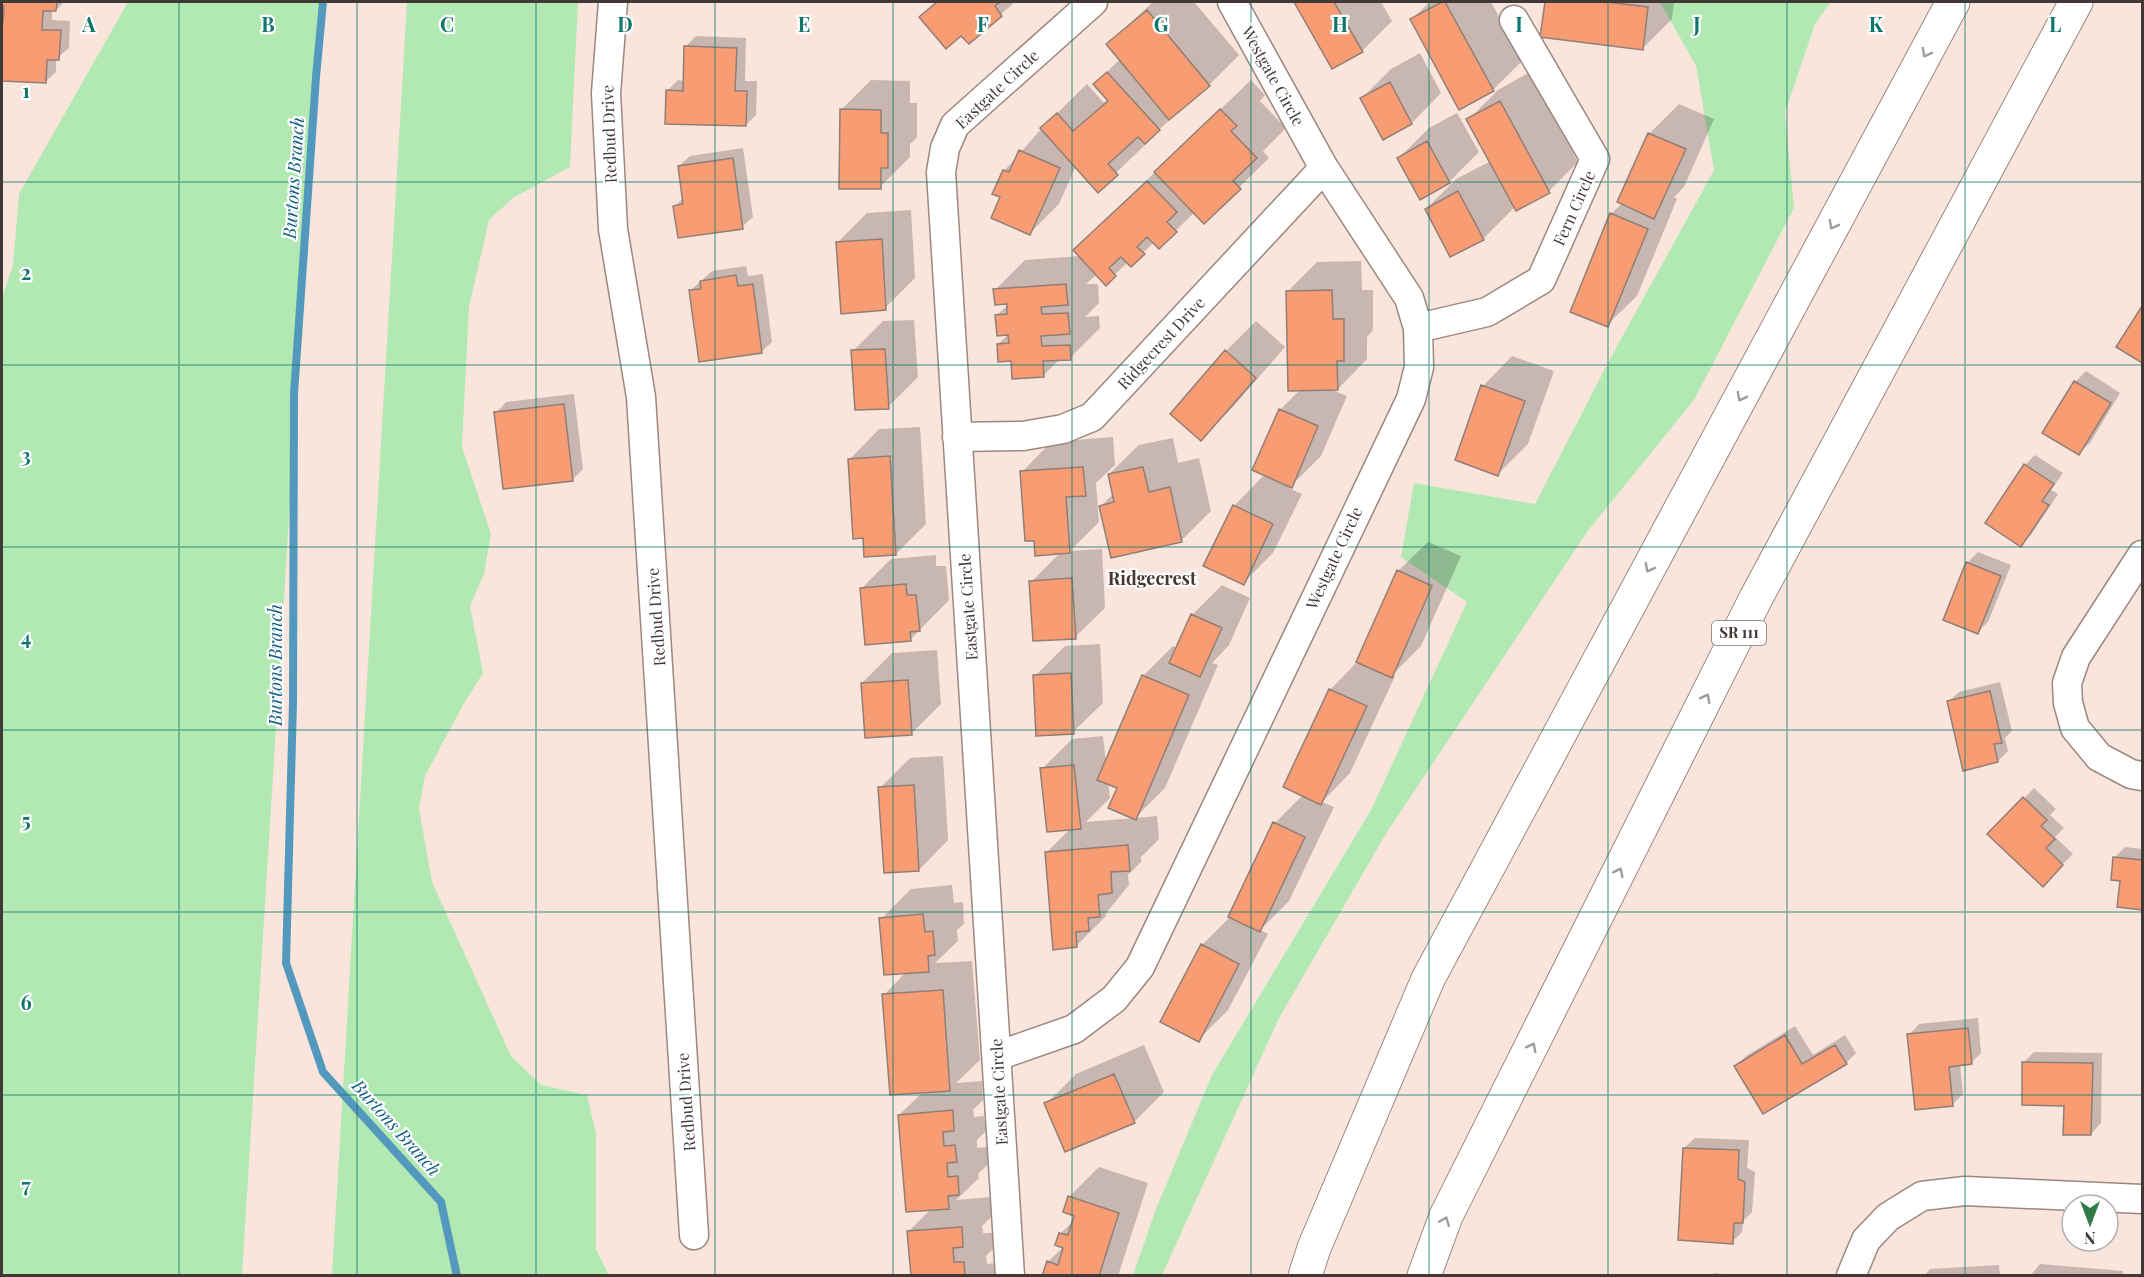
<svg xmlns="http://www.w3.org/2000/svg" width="2144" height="1277" viewBox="0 0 2144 1277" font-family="'Playfair Display',serif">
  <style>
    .green { fill: #b2e9b3 }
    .shadow { fill: #0003; fill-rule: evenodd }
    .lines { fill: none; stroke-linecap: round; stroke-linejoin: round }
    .stream { stroke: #5398bd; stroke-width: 8 }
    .building { fill: #f89c74; stroke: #917e76; stroke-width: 1.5 }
    .street-casing { stroke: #9b887f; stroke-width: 31 }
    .highway-casing { stroke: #9b887f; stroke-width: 35 }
    .street { stroke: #fff; stroke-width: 28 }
    .highway { stroke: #fff; stroke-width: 33 }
    .oneway { stroke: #a09c9a }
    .grid { fill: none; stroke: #0f766e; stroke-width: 1.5; stroke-opacity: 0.55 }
    .labels { text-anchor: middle; stroke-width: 4.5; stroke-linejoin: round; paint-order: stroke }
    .shield { fill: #fff; stroke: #7a7472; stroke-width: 1.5 }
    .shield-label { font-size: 15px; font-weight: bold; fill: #413935 }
    .street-label { font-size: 16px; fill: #413935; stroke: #fff }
    .water-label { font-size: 18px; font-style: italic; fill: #115e83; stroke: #fff }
    .neighbourhood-label { font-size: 18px; font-weight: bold; fill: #46362e; stroke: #fff }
    .grid-label { font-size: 20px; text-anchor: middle; font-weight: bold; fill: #0f766e; stroke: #fff; stroke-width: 4.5; stroke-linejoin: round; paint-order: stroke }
  </style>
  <rect width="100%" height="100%" fill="#fae5dc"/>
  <!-- green -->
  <path class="green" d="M128 2H321L242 1275H2V298L13 265 19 194Z
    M407 2H578L570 167 513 198 489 220 469 307 462 447 491 534 484 574 470 606 483 673 463 705 425 776 419 808 432 882 511 1056 541 1085 587 1095 596 1134V1249L609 1275H332Z
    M1660 2H1831L1815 24 1785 113 1794 208 1694 400 1587 532 1387 832 1279 1018 1162 1275H1133L1156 1209 1212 1075 1371 810 1467 602 1401 557 1414 483 1535 504 1610 359 1714 170 1696 66Z"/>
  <!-- shadow -->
  <path class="shadow" d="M2 2H64L56 10H52V20L70 21 69 48 56 59V72L45 82 2 80V13H5L6 4H2Z
    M937 2H1015L969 42 962 34 921 17Z
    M1153 2H1194L1239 55 1209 85 1145 142 1146 144 1098 190 1076 166 1059 204 1030 233 1002 196 1004 171 1042 128 1087 84 1104 103 1108 99 1095 84 1120 59 1108 44Z
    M1295 2H1381L1392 21 1362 51 1333 67Z
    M1430 2H1491L1523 60 1493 90 1412 19Z
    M1546 2H1674L1672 19 1642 49 1542 36Z
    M696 36 746 38 745 81H757L756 115 746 125 667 91 678 80 684 81 685 47Z
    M1420 53 1441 93 1412 123 1383 138 1362 98 1391 69Z
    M1530 72 1578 162 1549 191 1515 207 1483 239 1451 255 1426 209 1456 179 1491 161 1468 120 1498 90Z
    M871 80 910 81V103H917V137L910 144V157L880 187 841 110Z
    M1251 80 1265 95 1260 101 1286 128 1263 151 1269 158 1204 222 1195 212 1159 247 1154 242 1131 265 1128 262 1106 283 1097 274 1086 284H1098L1099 303 1085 317 1099 316 1100 328 1070 358 1060 359 1043 376 1012 360 998 344 1009 334 997 315 1010 303 995 290 1025 260 1080 256 1104 221Z
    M1679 104 1714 119 1684 187 1674 197 1677 199 1637 296 1607 325 1611 214 1622 203 1619 202 1650 133Z
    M1457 113 1479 152 1449 182 1399 158 1429 128Z
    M743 148 753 217 742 227 674 207 684 197 679 166 690 156Z
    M911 210 915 278 885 308 837 243 867 213Z
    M1361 261 1362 290H1373V330L1367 337V359L1338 389H1330L1347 396 1321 456 1289 488 1302 494 1273 553 1243 583 1234 506 1265 474 1280 410 1301 389 1287 292 1317 262Z
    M746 266 748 276 763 274 772 342 761 352 690 291 712 271Z
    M2142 309V362L2118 346Z
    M914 320 918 377 888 407 853 351 883 321Z
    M1256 321 1285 347 1231 409 1201 439 1226 351Z
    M1512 356 1554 371 1528 444 1498 474 1483 386Z
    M2086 371 2120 393 2090 443 2079 453 2044 432 2075 382Z
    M574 394 583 469 573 479 496 413 506 402Z
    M920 427 926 524 896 554 850 459 879 429Z
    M1113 437 1115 465 1096 483 1099 522 1070 551 1102 549 1105 608 1075 637 1031 582 1060 553 1022 472 1051 442Z
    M1173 438 1178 463 1199 458 1211 511 1181 541 1101 506 1113 494 1109 474 1139 445Z
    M2035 455 2063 473 2051 490 2058 494 2031 535 2021 545 2025 465Z
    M1428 542 1461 556 1421 646 1392 675 1395 676 1350 773 1322 802 1334 807 1289 901 1260 930 1268 934 1228 1010 1198 1040 1202 945 1230 917 1275 823 1303 795 1330 690 1357 662 1398 571Z
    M1978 552 2011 565 1988 622 1977 632 1945 620 1968 562Z
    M936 555V566H946L949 600 910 640 861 589 891 559Z
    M1222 585 1250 598 1229 645 1212 663 1218 665 1165 788 1135 818 1157 816 1159 839 1141 857V862L1128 875 1129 885 1106 913V916L1076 946 1047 852 1071 828 1042 769 1072 739 1103 736 1106 763 1143 676 1173 646 1177 648 1192 615ZM1108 783 1119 787 1135 818 1086 822 1110 798Z
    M1100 644 1103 703 1073 732 1035 676 1065 646Z
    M937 650 941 704 911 734 862 683 892 653Z
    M2000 682 2012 731 2005 738 2008 751 1998 761 1948 702 1959 692Z
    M943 756 948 840 919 870 880 788 910 758Z
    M2034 788 2056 809 2050 815 2064 828 2055 837 2073 854 2042 885 1990 834Z
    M2125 847 2142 849V908L2118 906 2122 879 2115 857Z
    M952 885 954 903 963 902 964 924 957 930 958 941 935 963 972 961 980 1060 956 1083 982 1081 983 1100 973 1110 974 1117 984 1116 986 1131 977 1140V1148L987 1147 988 1164 978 1174 979 1178 956 1200 991 1197 992 1216 982 1226 983 1233H994L995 1247 986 1256 987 1264 996 1263 997 1276H912L909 1231 931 1209 899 1115 923 1092 884 995 906 972 881 919 911 889Z
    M1978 1018 1981 1053 1971 1063 1960 1064 1963 1094 1953 1104 1909 1035 1919 1024Z
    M1795 1026 1813 1055 1845 1035 1856 1053 1846 1063 1736 1066 1746 1056Z
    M1144 1045 1164 1092 1134 1122 1046 1104 1076 1074Z
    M2034 1052 2102 1053 2101 1123 2091 1134 2065 1105 2024 1062Z
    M1695 1138 1749 1140 1747 1168 1755 1172 1752 1212 1743 1221 1742 1232 1732 1242 1684 1148Z
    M1099 1167 1148 1183 1118 1276H1045L1048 1262 1064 1246 1061 1233 1075 1219 1076 1215 1069 1197Z
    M2040 1264 2123 1271 2122 1276H2030Z
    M1999 1265 2000 1276H1924L1930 1269Z
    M1714 1273 1742 1276H1712Z"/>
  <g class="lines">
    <!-- stream -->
    <path class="stream" d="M323 2 316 77 294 394 293 703 286 963 323 1072 441 1202 457 1276"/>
  </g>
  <!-- building -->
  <path class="building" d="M2 2H57L56 11H43L42 30H61L59 60H47L46 83 2 81V23H3L4 6H2Z
    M937 2H1000L995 6 1002 16 969 44 961 36 946 49 919 17Z
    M1294 2H1334L1363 52 1332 69Z
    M1442 2H1445L1494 91 1459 110 1410 19Z
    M1545 2H1607L1648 7 1643 50 1540 37Z
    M1147 10 1210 86 1169 120 1106 44Z
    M684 46 737 48 735 91H747L746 126 665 124 666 90 683 91Z
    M1107 72 1160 130 1145 144 1138 137 1108 164 1118 175 1098 193 1040 128 1057 113 1073 131 1108 101 1093 84Z
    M1390 82 1412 124 1383 140 1360 98Z
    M1500 101 1550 193 1516 211 1466 119Z
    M840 109 881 110V133H888V168H881V189H839Z
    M1220 109 1237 126 1231 131 1257 158 1233 181 1241 189 1204 224 1154 172Z
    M1648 133 1686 149 1654 219 1617 202Z
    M1427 141 1450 183 1420 200 1397 158Z
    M1019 150 1060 168 1030 235 991 218 1000 197 992 194 1003 170 1009 172Z
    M733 158 743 229 678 238 673 206 683 204 678 166Z
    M1147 181 1177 212 1167 222 1177 232 1159 249 1147 237 1137 247 1145 254 1131 267 1121 257 1109 268 1116 276 1106 286 1073 250Z
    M1458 191 1484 240 1450 257 1425 209Z
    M1610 213 1648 229 1608 327 1570 312Z
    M882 239 886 310 841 314 836 242Z
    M736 275 738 286 753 284 762 353 699 362 689 290 701 289 700 281Z
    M1066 284 1068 305 1041 307 1042 314 1068 313 1070 334 1041 336 1042 346 1070 345 1071 360 1043 361 1044 377 1012 379 1011 361 998 362 997 344 1009 343 1008 335 997 336 995 315 1007 314V304L995 305 993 289Z
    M1332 290 1333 319H1344V361H1337L1338 390 1288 391 1286 291Z
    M2142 306V363L2116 347Z
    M885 349 889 409 855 410 851 350Z
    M1225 350 1256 378 1201 441 1170 414Z
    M2074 381 2111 403 2079 455 2042 433Z
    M1481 385 1525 401 1498 476 1455 460Z
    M564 404 573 481 503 489 494 412Z
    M1279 409 1318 426 1292 488 1252 470Z
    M890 456 896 555 864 557 863 538 853 539 848 459Z
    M2024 464 2054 484 2042 501 2049 505 2021 547 1985 523Z
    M1083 467 1086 496 1066 497 1070 553 1035 556 1034 541H1025L1020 471Z
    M1143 467 1149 492 1170 487 1182 542 1111 558 1099 506 1114 502 1108 474Z
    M1233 505 1273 524 1244 585 1203 566Z
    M1966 562 2001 576 1978 634 1943 620Z
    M1397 570 1432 586 1392 678 1356 662Z
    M1072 578 1076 639 1033 641 1029 581Z
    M906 584 907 595H916L920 631 910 632 911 641 865 645 860 588Z
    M1191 614 1222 628 1200 677 1169 663Z
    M1071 673 1074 734 1036 736 1033 675Z
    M1142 675 1189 695 1136 820 1108 808 1117 788 1097 780Z
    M908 680 912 735 865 738 861 683Z
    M1329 689 1367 706 1321 805 1283 787Z
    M1990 691 2002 743 1994 744 1998 762 1963 771 1947 701Z
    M1074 765 1081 829 1047 832 1040 768Z
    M914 785 919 871 884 873 878 787Z
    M2023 797 2047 820 2041 826 2055 839 2046 848 2063 865 2043 887 1987 834Z
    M1273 822 1305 837 1260 932 1228 917Z
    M1128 845 1130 871 1111 872 1112 893 1098 895 1100 917 1088 918 1089 931 1076 932 1077 947 1053 950 1045 852Z
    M2113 857 2142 860V910L2117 907 2120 881 2111 880Z
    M923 914 925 932 933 931 935 955 928 956 929 972 884 975 879 918Z
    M1201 944 1239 964 1199 1042 1160 1022Z
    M943 990 950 1091 890 1095 882 994Z
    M1968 1028 1972 1064 1949 1067 1953 1106 1915 1110 1907 1034Z
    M1785 1035 1802 1064 1835 1045 1847 1064 1763 1114 1734 1066Z
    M2022 1062 2093 1063 2091 1135H2063L2064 1106 2022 1105Z
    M1114 1074 1135 1123 1065 1152 1044 1103Z
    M953 1110 954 1131 943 1132 944 1146 955 1145 957 1162 947 1163 948 1177 958 1176 959 1195 948 1196 949 1209 906 1212 898 1115Z
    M1683 1148 1739 1150 1738 1179 1745 1182 1743 1223H1734L1733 1244 1678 1240Z
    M1068 1196 1119 1213 1099 1276H1042L1047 1261 1058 1265 1063 1248 1055 1245 1059 1233 1068 1235 1074 1216 1063 1212Z
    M962 1227 963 1247 953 1248 954 1262H964L965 1276H911L907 1231Z"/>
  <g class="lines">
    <defs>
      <path id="street" d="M613 2 606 93 613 229 641 397 694 1235
        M1418 328 1487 312 1541 280 1595 159 1514 20
        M957 437 1023 436 1063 429 1092 417 1324 168
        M2142 555 2076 657 2067 683 2068 703 2075 728 2099 757 2131 774 2142 776
        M997 1056 1074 1029 1114 999 1140 967 1411 399 1419 367 1418 328 1409 298 1324 168 1232 2
        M1010 1276 941 172 945 148 955 125 1093 2
        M1851 1276 1866 1240 1888 1217 1922 1196 1965 1191 2142 1199"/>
      <path id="highway" d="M1305 1276 1314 1248 1428 979 1953 2
        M1424 1276 1446 1216 1756 598 2076 2"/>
    </defs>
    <!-- street casing -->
    <use href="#street" class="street-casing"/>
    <!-- highway casing -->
    <use href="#highway" class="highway-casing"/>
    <!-- street -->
    <use href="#street" class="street"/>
    <!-- highway -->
    <use href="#highway" class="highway"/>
  </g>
  <!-- one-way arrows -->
  <defs><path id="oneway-chevron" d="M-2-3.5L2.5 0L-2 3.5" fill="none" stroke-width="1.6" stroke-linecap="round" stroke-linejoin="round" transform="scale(1.5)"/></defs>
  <g class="oneway">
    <use href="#oneway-chevron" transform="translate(1926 53) rotate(118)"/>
    <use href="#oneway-chevron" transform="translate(1833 225) rotate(118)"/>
    <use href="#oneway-chevron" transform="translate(1741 397) rotate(118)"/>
    <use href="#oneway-chevron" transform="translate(1649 568) rotate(118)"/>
    <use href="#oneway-chevron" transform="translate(1706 698) rotate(-63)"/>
    <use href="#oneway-chevron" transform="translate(1619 872) rotate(-63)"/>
    <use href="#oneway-chevron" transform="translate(1532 1047) rotate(-63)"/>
    <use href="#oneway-chevron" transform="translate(1445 1221) rotate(-68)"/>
  </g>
  <!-- grid -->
  <path class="grid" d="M179 2V1276M357 2V1276M536 2V1276M715 2V1276M893 2V1276M1072 2V1276M1251 2V1276M1429 2V1276M1608 2V1276M1787 2V1276M1965 2V1276M2 182H2142M2 365H2142M2 547H2142M2 730H2142M2 912H2142M2 1095H2142"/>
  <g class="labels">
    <!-- shield labels -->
    <rect class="shield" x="1712" y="621" width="54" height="24" rx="4.5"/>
    <g class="shield-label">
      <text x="1739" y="638">SR 111</text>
    </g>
    <!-- street labels -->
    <g class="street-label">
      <text transform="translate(1273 76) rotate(61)" y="6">Westgate Circle</text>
      <text transform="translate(997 89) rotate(-43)" y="6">Eastgate Circle</text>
      <text transform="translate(609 134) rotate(-92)" y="6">Redbud Drive</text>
      <text transform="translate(1574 208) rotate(-66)" y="6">Fern Circle</text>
      <text transform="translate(1161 343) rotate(-47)" y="6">Ridgecrest Drive</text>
      <text transform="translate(1334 558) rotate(-65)" y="6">Westgate Circle</text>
      <text transform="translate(968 607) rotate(-94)" y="6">Eastgate Circle</text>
      <text transform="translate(656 617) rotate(-94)" y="6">Redbud Drive</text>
      <text transform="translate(999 1092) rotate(-93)" y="6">Eastgate Circle</text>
      <text transform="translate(686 1102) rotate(-94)" y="6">Redbud Drive</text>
    </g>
    <!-- water labels -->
    <g class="water-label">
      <text transform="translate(294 178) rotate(-86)" y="6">Burtons Branch</text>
      <text transform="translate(276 665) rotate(-90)" y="6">Burtons Branch</text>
      <text transform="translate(396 1128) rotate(48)" y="6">Burtons Branch</text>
    </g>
    <!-- neighbourhood labels -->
    <g class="neighbourhood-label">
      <text x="1152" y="585">Ridgecrest</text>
    </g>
  </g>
  <g class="grid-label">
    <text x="89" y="32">A</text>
    <text x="268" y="32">B</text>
    <text x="447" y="32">C</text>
    <text x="625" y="32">D</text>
    <text x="804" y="32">E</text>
    <text x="983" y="32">F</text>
    <text x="1161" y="32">G</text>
    <text x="1340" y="32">H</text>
    <text x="1519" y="32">I</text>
    <text x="1697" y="32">J</text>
    <text x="1876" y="32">K</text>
    <text x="2055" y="32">L</text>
    <text x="26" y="98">1</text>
    <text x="26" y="280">2</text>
    <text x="26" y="463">3</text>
    <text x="26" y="645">4</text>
    <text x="26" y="828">5</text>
    <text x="26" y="1010">6</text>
    <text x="26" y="1193">7</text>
  </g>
  <!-- border -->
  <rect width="2144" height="1277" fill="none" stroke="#413935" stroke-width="6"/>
  <!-- north arrow -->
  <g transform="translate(2090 1223) rotate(180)"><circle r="28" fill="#ffffff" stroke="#b3b0ae" stroke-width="1.5"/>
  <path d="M0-4.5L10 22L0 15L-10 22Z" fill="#317b48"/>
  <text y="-9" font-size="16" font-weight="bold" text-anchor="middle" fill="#413935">N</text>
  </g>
</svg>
